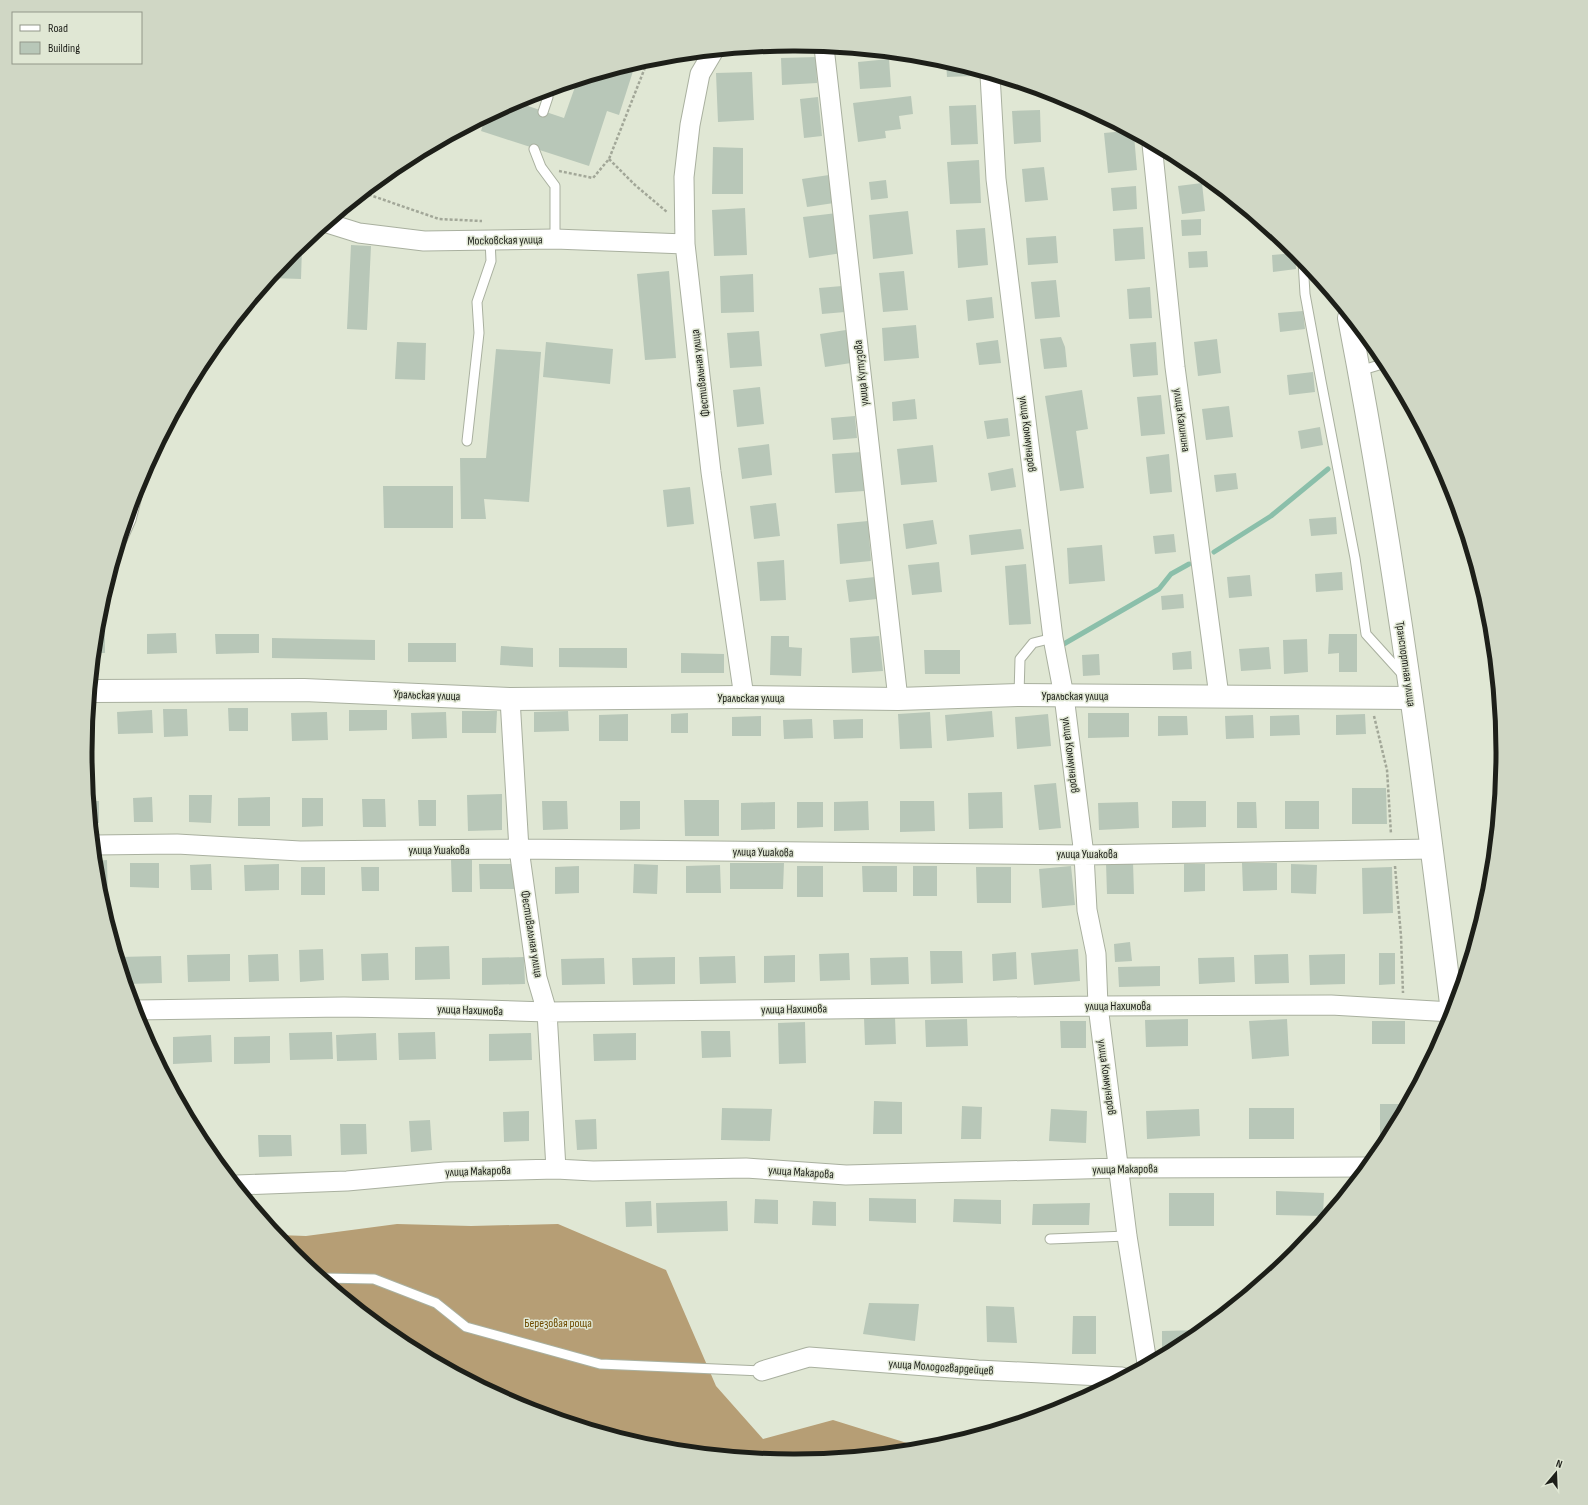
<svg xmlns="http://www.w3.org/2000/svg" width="1588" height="1505" viewBox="0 0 1588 1505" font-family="'Sofia Sans Condensed',sans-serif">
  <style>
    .forest { fill: #b69e75 }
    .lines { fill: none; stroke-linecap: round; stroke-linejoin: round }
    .stream { stroke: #8bbfaa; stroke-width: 5 }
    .building { fill: #b8c7b8 }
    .service-casing { stroke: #a9b09f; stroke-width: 11 }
    .minor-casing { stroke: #a9b09f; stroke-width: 21 }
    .tertiary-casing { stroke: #a9b09f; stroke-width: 24 }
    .secondary-casing { stroke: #a9b09f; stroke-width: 24 }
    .path { stroke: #a2a798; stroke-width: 2.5; stroke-dasharray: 3 2; stroke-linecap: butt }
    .service { stroke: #fff; stroke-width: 9 }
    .minor { stroke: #fff; stroke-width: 19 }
    .tertiary { stroke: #fff; stroke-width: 22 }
    .secondary { stroke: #fff; stroke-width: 22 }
    .labels { text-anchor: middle; stroke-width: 3; stroke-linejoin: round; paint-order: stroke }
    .street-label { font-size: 12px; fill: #1d1f19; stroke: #e0e7d4 }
    .park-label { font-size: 12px; fill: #6d4b00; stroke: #e0e7d4 }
    .rim { fill: none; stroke: #1d1f19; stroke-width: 5 }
  </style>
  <rect width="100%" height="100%" fill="#e0e7d4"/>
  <!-- forest -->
  <path class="forest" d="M397 1224 471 1226 558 1224 666 1270 716 1386 763 1439 833 1420 923 1448 794 1461 656 1447 523 1407 400 1341 293 1253 278 1235 306 1236Z"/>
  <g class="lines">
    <!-- stream -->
    <path class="stream" d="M1214 552 1271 516 1328 469
      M1062 645 1159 589 1171 574 1189 564"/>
  </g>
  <!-- building -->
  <path class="building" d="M816 57 817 83 782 85 781 58Z
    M889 59 891 87 860 89 858 62Z
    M946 62 971 69V76L947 77Z
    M633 64 635 65 619 115 607 111 589 166 481 131 485 118 524 98 522 104 564 118 576 84 572 83Z
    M752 72 754 120 718 122 716 73Z
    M911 96 913 114 899 116 901 129 885 131 886 138 858 142 853 103Z
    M818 97 822 136 804 138 800 99Z
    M976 105 978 144 951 145 949 106Z
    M1040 110 1041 142 1014 144 1012 111Z
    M1126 131 1134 135 1137 170 1108 173 1104 133Z
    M713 147 743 148V194H712Z
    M979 160 981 203 950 204 947 162Z
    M1044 167 1048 200 1025 202 1022 169Z
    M829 175 834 203 807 207 802 179Z
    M886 180 888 198 871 200 869 182Z
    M1202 183 1205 211 1182 214 1178 186Z
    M1136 186 1137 209 1113 211 1111 188Z
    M745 208 747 255 714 256 712 210Z
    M908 211 913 254 873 259 869 215Z
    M837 213 842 253 809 258 803 217Z
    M1201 219V235L1182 236 1181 220Z
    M1143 227 1145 259 1115 261 1113 229Z
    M985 228 988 265 958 268 956 230Z
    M1056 236 1058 263 1028 265 1026 238Z
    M351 245 371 246 367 330 347 329Z
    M299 247H302L301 279 271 278 293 251Z
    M1207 251 1208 267 1189 268 1188 252Z
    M1295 253 1296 269 1273 272 1272 255Z
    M669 271 676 358 645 360 637 274Z
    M904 271 908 310 883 312 879 273Z
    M753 274 754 312 721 313 720 276Z
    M1056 280 1060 317 1035 319 1031 282Z
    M842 286 845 312 822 314 819 288Z
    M1150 287 1152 318 1129 319 1127 289Z
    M992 297 994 318 968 321 966 300Z
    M1303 311 1305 329 1280 332 1278 313Z
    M916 325 919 358 884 361 882 328Z
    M846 330 851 363 825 367 820 334Z
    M759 331 762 366 730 368 727 333Z
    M1061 337 1065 347 1067 367 1044 369 1040 339Z
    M1217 339 1221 373 1198 376 1194 342Z
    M998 340 1001 363 979 365 976 343Z
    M397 342 426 343 425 380 395 379Z
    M546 342 613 349 610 384 543 377Z
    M1156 342 1158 375 1133 377 1130 344Z
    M496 349 541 352 529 502 484 499 486 519H461L460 458H486Z
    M1313 372 1315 392 1289 395 1287 375Z
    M760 387 764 424 737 427 733 390Z
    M1082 390 1088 429 1076 431 1084 488 1060 491 1045 396Z
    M1161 395 1165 434 1141 436 1137 397Z
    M915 399 917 419 893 421 892 402Z
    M1229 406 1233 437 1206 440 1202 409Z
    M855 416 857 438 833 440 831 418Z
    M1008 418 1010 436 987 439 984 421Z
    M1320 427 1323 445 1301 449 1298 431Z
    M769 444 772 475 742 479 738 448Z
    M933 445 937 482 901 485 897 449Z
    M862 452 864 491 835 493 832 454Z
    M1169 454 1172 492 1150 494 1146 457Z
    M1013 468 1016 487 991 491 988 473Z
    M1236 473 1238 489 1216 492 1214 475Z
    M383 486H453V528H384Z
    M690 487 694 524 667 527 663 490Z
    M776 503 780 536 754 539 750 506Z
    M1336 517 1337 534 1311 536 1309 519Z
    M933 520 937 544 906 549 903 524Z
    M868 521 871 561 840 564 837 524Z
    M1021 529 1024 549 971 555 969 535Z
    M1174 534 1176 552 1155 554 1153 536Z
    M1102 545 1105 581 1069 584 1067 548Z
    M784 560 786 600 760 601 757 562Z
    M939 562 942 592 912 595 908 565Z
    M1026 564 1031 624 1009 625 1005 566Z
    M1342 572 1343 590 1316 592 1315 574Z
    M1250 575 1252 596 1229 598 1227 577Z
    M875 577 877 599 849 602 846 580Z
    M1183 594 1184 608 1162 610 1161 596Z
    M98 622H105V653H95Z
    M176 633 177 653 147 654V634Z
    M215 634H259V653L216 654Z
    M1329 634H1357V672H1339V653L1328 654Z
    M771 636H789V647L802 648 801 676 770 675Z
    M879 636 883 671 852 673 850 638Z
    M272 638 375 640V660L272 658Z
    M1307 639 1308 672 1284 674 1283 640Z
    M408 643H456V662H408Z
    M501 646 533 648V667L500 665Z
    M1269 647 1271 669 1241 671 1239 649Z
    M559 648H627V668L559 667Z
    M924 650H960V674H925Z
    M1191 651 1192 669 1173 670 1172 653Z
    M681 653 724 654V673H681Z
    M1099 654 1100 675 1083 676 1082 655Z
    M228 708H248V731H229Z
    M163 709H187L188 736 164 737Z
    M152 710 153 733 118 734 117 712Z
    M349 710H387V730L349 731Z
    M462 711H497L496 733H462Z
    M568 711 569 731 534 732V712Z
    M992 711 994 737 947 741 945 715Z
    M327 712 328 740 292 741 291 713Z
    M446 712 447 738 412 739 411 713Z
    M930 712 932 748 900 749 898 714Z
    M688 713V733H671V714Z
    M1088 713H1129V737L1088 738Z
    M628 714V741H599V715Z
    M1048 714 1051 746 1017 749 1015 717Z
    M1365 714 1366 734 1336 735V715Z
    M1253 715 1254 738 1226 739 1225 716Z
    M1299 715 1300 735 1270 736V716Z
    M761 716V736H732V717Z
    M1158 716H1187L1188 735 1158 736Z
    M812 719 813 738 784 739 783 720Z
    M863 719V738L834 739 833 720Z
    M1056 783 1061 828 1039 830 1034 785Z
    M1352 788H1386L1387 824H1352Z
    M1002 792 1003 828 969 829 968 793Z
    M502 794V830L468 831 467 795Z
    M189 795H212L211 823 189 822Z
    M152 797 153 822H134L133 798Z
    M270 797V826H238V798Z
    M302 798H323V826L302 827Z
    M362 799H385L386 827H363Z
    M418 800H436V826H419Z
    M684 800H719V836H685Z
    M90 801H99V823H92Z
    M542 801H567L568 829 543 830Z
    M620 801H640V829L620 830Z
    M868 801 869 830 834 831V802Z
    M900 801H934L935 831 900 832Z
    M1172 801H1206V827L1172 828Z
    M1285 801H1319V829H1285Z
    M775 802V829L741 830V803Z
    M797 802H823V827L797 828Z
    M1138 802 1139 828 1099 830 1098 803Z
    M1237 802H1256L1257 828H1237Z
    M107 860 108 903H103L99 890 96 861Z
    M451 860H472V892H452Z
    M1133 862 1134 894H1107L1106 863Z
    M130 863H159V888L130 887Z
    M730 863H784L783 889H730Z
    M1242 863H1277V890L1243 891Z
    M211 864 212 890H191L190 865Z
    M279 864V890L245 891 244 865Z
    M479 864H514V889H480Z
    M634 864 658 865 657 894 633 893Z
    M1184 864H1205V891L1184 892Z
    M1291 864 1317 865 1316 894 1291 893Z
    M720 865 721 893H686V866Z
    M579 866V893L555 894V867Z
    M797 866H823V897H797Z
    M862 866H897V892H863Z
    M913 866H937V896H913Z
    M1071 866 1075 905 1042 908 1039 869Z
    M301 867H325V895H301Z
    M361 867H379V891H362Z
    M976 867H1011V903H977Z
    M1392 867 1393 913 1363 914 1362 868Z
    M1130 942 1132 961 1115 962 1114 944Z
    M449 946 450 979 415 980V947Z
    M323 949 324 980 300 982 299 950Z
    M1078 949 1080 981 1034 985 1031 953Z
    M930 951H962L963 983 931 984Z
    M1016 952 1017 979 993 981 992 954Z
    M388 953 389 980 362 981 361 954Z
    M849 953 850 980 820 981 819 954Z
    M1379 953H1395V984L1379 985Z
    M230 954V981L188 982 187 955Z
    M278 954 279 981 249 982 248 955Z
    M1288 954 1289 983 1255 984 1254 955Z
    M1345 954V984L1310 985 1309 955Z
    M795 955V982L764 983V956Z
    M161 956 162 983 127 984 119 957Z
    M735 956 736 983 700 984 699 957Z
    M524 957 525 984 482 985V958Z
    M675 957V984L633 985 632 958Z
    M908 957 909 984 871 985 870 958Z
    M1234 957 1235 982 1199 984 1198 958Z
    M604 958 605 984 562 985 561 959Z
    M1160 966V986L1119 987 1118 967Z
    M895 1017 896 1044 865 1045 864 1018Z
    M967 1019 968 1046 926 1047 925 1020Z
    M1188 1019V1046L1146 1047 1145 1020Z
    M1287 1019 1289 1056 1252 1059 1249 1021Z
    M1060 1021H1086V1048H1061Z
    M1372 1021H1405V1044H1372Z
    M805 1022 806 1063 779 1064 778 1023Z
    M701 1031H730L731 1057 702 1058Z
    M332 1032 333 1059 290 1060 289 1033Z
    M435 1032 436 1059 399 1060 398 1033Z
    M376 1033 377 1060 337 1061 336 1035Z
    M531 1033 532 1060 489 1061V1034Z
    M636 1033V1060L594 1061 593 1034Z
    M211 1035 212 1062 173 1064V1037Z
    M270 1036V1063L234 1064V1037Z
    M874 1101 902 1102V1134H873Z
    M1380 1104H1406L1389 1135H1380Z
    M962 1106 982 1107 981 1139H961Z
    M722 1108 772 1109 770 1141 721 1140Z
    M1249 1108H1294V1139H1249Z
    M1051 1109 1087 1111 1086 1143 1049 1141Z
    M1199 1109 1200 1136 1147 1139 1146 1111Z
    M529 1111V1141L504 1142 503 1112Z
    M596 1119 597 1149 577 1150 575 1120Z
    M430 1120 432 1150 411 1152 409 1121Z
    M340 1124H366L367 1154 341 1155Z
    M258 1135H291L292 1156 259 1157Z
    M1276 1191 1324 1193 1323 1216 1276 1215Z
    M1169 1193H1214V1226H1169Z
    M869 1198 916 1199V1223L869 1221Z
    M755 1199 778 1200V1224L754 1223Z
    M954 1199 1001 1200V1224L953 1222Z
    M651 1201 652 1226 626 1227 625 1202Z
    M727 1201 728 1231 657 1233 656 1203Z
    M813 1201 836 1202V1226L812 1225Z
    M1090 1203 1089 1225H1032L1033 1204Z
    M869 1303 919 1304 915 1341 863 1334Z
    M986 1306 1014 1307 1017 1343 987 1342Z
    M1073 1316H1096V1354H1072Z
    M1202 1330 1187 1342 1162 1354V1331Z
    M1080 1399 1065 1407 1060 1409 1059 1401Z"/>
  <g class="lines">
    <defs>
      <path id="service" d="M543 112 548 97
        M534 149 541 167 555 186V239
        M1303 261 1305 294 1321 381 1355 558 1366 634 1404 676
        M1359 371 1386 363
        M467 441 479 333 477 302 491 261 490 240
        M122 540 131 520 142 477
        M1019 695 1020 659 1033 643 1053 638
        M1050 1239 1127 1236
        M323 1278 374 1279 436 1303 466 1327 600 1364 762 1371"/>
      <path id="minor" d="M824 47 898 699
        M713 52 700 74 690 125 684 177 685 244 711 472 744 697
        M990 75 996 179 1053 638 1064 696 1084 855 1087 910 1096 954 1098 1006 1127 1236 1147 1363
        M1152 144 1175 367 1219 696
        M327 223 359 233 424 241 555 239 685 244
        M510 699 519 849 537 978 547 1012 556 1169
        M95 845 177 844 300 851 519 849 1084 855 1432 849
        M135 1010 344 1007 453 1009 547 1012 1098 1006 1331 1005 1452 1012
        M237 1185 347 1181 445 1172 556 1169 593 1171 746 1168 846 1175 1119 1168 1366 1167
        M762 1371 809 1357 978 1370 1122 1377"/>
      <path id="tertiary" d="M92 691 304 690 510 699 744 697 898 699 1019 695 1411 698"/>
      <path id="secondary" d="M1349 318C1393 547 1424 780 1452 1012"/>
    </defs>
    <!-- service casing -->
    <use href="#service" class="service-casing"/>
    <!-- minor casing -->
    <use href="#minor" class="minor-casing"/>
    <!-- tertiary casing -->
    <use href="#tertiary" class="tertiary-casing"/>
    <!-- secondary casing -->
    <use href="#secondary" class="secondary-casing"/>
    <!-- path -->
    <path class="path" d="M609 159 635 185 667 212
      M559 171 593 178 609 159 648 60
      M364 193 439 219 482 221
      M1374 716 1387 770 1391 834
      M1395 866 1401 936 1403 993"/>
    <!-- service -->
    <use href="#service" class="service"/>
    <!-- minor -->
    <use href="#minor" class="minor"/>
    <!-- tertiary -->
    <use href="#tertiary" class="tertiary"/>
    <!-- secondary -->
    <use href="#secondary" class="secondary"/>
  </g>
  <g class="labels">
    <!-- street labels -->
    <g class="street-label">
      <text transform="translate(505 240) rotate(-1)" y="4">Московская улица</text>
      <text transform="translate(700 373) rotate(-97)" y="4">Фестивальная улица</text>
      <text transform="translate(861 373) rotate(-96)" y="4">улица Кутузова</text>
      <text transform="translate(1182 420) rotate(82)" y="4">улица Калинина</text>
      <text transform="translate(1028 434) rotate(83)" y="4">улица Коммунаров</text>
      <text transform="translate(1406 664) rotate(82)" y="4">Транспортная улица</text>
      <text transform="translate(427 695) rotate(2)" y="4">Уральская улица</text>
      <text x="1075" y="700">Уральская улица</text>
      <text x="751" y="702">Уральская улица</text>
      <text transform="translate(1071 755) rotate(83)" y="4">улица Коммунаров</text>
      <text x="439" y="854">улица Ушакова</text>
      <text transform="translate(763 852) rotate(1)" y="4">улица Ушакова</text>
      <text x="1087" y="858">улица Ушакова</text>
      <text transform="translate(532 934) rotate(81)" y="4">Фестивальная улица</text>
      <text x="1118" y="1010">улица Нахимова</text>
      <text transform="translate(794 1009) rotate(-1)" y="4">улица Нахимова</text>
      <text transform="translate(470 1010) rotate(2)" y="4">улица Нахимова</text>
      <text transform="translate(1107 1077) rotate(82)" y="4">улица Коммунаров</text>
      <text transform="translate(1125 1169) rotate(-1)" y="4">улица Макарова</text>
      <text transform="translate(478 1171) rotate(-2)" y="4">улица Макарова</text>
      <text transform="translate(801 1172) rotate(4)" y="4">улица Макарова</text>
      <text transform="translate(941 1367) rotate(4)" y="4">улица Молодогвардейцев</text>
    </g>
    <!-- park labels -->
    <g class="park-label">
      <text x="558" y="1327">Березовая роща</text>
    </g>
  </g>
  <!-- crop -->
  <path d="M0 0H1588V1505H0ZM793 51H795A701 701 0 0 1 1496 752V753A701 701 0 0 1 795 1454H793A701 701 0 0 1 92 753V752A701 701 0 0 1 793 51Z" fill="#d0d7c5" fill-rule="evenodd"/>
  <path class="rim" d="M793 51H795A701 701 0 0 1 1496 752V753A701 701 0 0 1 795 1454H793A701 701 0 0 1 92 753V752A701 701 0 0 1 793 51Z"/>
  <!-- legend -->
  <rect x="12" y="12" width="130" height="52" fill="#e0e7d4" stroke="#929789"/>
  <rect x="20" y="25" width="20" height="6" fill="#ffffff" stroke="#929789"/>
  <text x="48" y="32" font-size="12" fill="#1d1f19">Road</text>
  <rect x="20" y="42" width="20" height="12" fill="#b8c7b8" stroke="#929789"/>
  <text x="48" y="52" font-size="12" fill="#1d1f19">Building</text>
  <!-- north arrow -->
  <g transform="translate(1556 1473) rotate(19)" stroke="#e0e7d4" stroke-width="3" paint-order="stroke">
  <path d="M0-3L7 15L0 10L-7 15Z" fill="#1d1f19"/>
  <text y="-6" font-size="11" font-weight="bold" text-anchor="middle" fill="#1d1f19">N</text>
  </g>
</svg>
